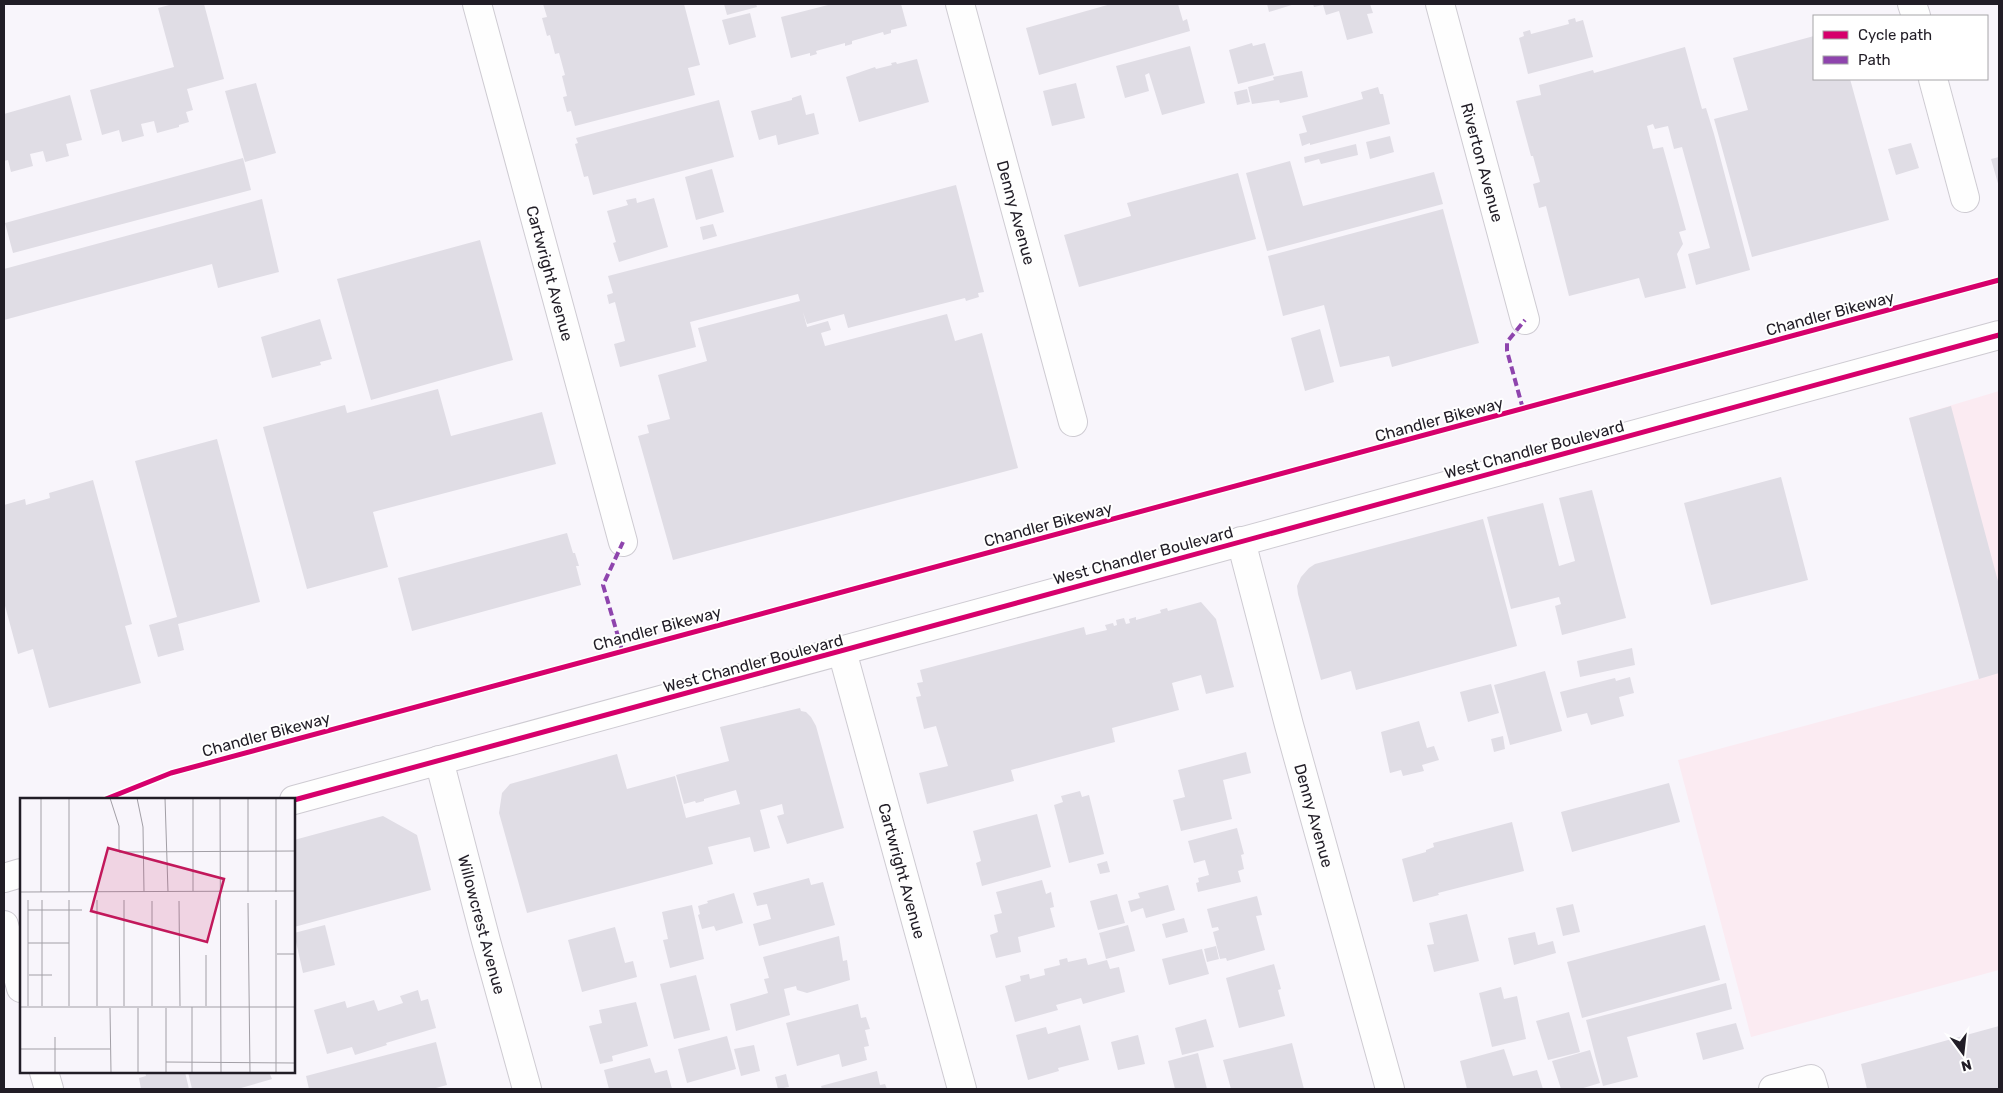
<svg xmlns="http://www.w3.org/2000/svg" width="2003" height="1093" viewBox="0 0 2003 1093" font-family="Rubik,sans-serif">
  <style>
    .industrial { fill: #fbebf2 }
    .building { fill: #e0dde5 }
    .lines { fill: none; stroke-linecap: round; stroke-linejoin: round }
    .street-casing { stroke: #cecbd2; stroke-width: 30 }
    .secondary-casing { stroke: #cecbd2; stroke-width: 30 }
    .street { stroke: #fefefe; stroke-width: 28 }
    .secondary { stroke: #fefefe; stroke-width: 28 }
    .quiet { stroke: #8e44ad; stroke-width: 4; stroke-dasharray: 8 4; stroke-linecap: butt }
    .cycleway-casing { stroke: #fff; stroke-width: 8 }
    .cycleway { stroke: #d6006c; stroke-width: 5 }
    .labels { text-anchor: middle; stroke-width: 4; stroke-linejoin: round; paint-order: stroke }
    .street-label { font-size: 16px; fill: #211d26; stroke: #fff }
    .inset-road { fill: none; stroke: #a29fa6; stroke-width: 1 }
    .view { fill: #c2185b; fill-opacity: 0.15; stroke: #c2185b; stroke-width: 2.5 }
    .inset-edge { fill: none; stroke: #211d26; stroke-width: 2.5 }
  </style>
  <rect width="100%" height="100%" fill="#f8f5fb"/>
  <!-- industrial -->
  <path class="industrial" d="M1999 391V970L1751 1037 1678 760 1979 679 1909 418Z"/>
  <!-- building -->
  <path class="building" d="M173 4H204L224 79 187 89 193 110 186 112 189 122 179 125V127L157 133 154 121 141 124 144 136 122 142 119 130 102 135 90 90 174 67 158 8Z
    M543 4H684L700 65 688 68 695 95 575 126 571 111 567 112 563 97 567 96 562 76 565 75 559 53 555 54 550 35 547 36 542 18 547 17Z
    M724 4H756L757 7 727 15Z
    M832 4H901L907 26 891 30V33L884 35 883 32 852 41V44L845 46V43L816 51 817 54 810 56V53L791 58 781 17Z
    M1111 4H1178L1183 21 1187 19 1190 31 1039 75 1026 28Z
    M1267 4H1295L1269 12Z
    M1313 4H1370L1373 13 1367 14 1373 33 1347 40 1339 11 1326 15 1323 5 1314 7Z
    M750 13 756 37 729 45 722 20Z
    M1575 18 1576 22 1583 20 1593 57 1528 74 1519 38 1524 36 1523 32 1530 30 1531 34 1569 24 1568 20Z
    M1814 36V79H1850L1889 220 1752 257 1714 119 1748 110 1733 58Z
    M1252 43 1253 46 1265 43 1274 75 1238 84 1229 50Z
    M1190 46 1205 103 1162 115 1149 73 1145 75 1149 91 1125 98 1116 66Z
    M1685 47 1702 109 1706 108 1714 134 1750 270 1696 285 1688 254 1710 248 1682 147 1674 149 1668 126 1655 129 1653 124 1647 126 1653 149 1663 147 1686 230 1679 232 1683 244 1677 254 1686 288 1645 298 1639 278 1569 296 1546 206 1539 208 1533 184 1540 182 1533 156H1531L1516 101 1541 95 1539 85 1593 70 1594 73Z
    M917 59 929 102 859 122 846 77 875 67 876 69 892 65 891 63 896 62 897 64Z
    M1302 71 1308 97 1280 103 1279 100 1252 104 1248 87 1274 80 1273 77Z
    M256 83 276 153 245 162 225 91Z
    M1076 83 1085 118 1052 126 1043 91Z
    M1378 87 1380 94H1383L1390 124 1310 145V143L1302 146 1299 134 1307 132 1302 116 1363 99 1361 92Z
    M1247 89 1250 102 1237 105 1234 92Z
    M70 95 82 140 66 144 69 156 46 162 43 151 30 154 33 166 11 172 8 160 4 161V114Z
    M801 95 806 115 814 113 819 134 778 145 776 135 759 140 751 111 792 100V98Z
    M719 100 734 157 593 195 588 176 584 177 575 144 578 143 576 138Z
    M1390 136 1394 152 1370 159 1366 142Z
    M1911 143 1919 168 1896 175 1888 149Z
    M1356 144 1358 155 1321 164 1319 159 1305 163 1304 157Z
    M1999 157V187L1991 159Z
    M243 158 251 190 13 253 5 223Z
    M1290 161 1303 206 1434 172 1443 204 1267 251 1246 173Z
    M712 169 724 212 696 220 685 177Z
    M1238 173 1256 239 1079 287 1064 235 1131 216 1127 203Z
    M956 185 984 292 978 293 979 297 966 301 965 298 848 328 844 314 807 324 803 312 807 327 828 321 831 330 821 333 825 346 947 314 955 341 982 333 1018 468 673 560 638 436 649 433 647 425 670 419 658 375 707 361 698 328 800 301 798 294 690 322 696 347 620 367 614 344 625 341 615 302 609 304 607 295 613 293 608 276Z
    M636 198 637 203 654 198 668 247 619 262 613 243 616 242 607 211 628 205 626 200Z
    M262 199 279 272 218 288 212 264 4 320V269Z
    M1443 209 1479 343 1392 367 1389 356 1340 367 1324 305 1283 316 1268 256Z
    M713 224 717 236 703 240 700 227Z
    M480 240 513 360 371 400 337 279Z
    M320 319 332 359 320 362 321 365 272 378 261 337Z
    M1320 329 1334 382 1305 391 1291 338Z
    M438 389 451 436 542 412 556 464 373 512 388 567 307 589 263 427 345 405 347 413Z
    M1951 406 1999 585V673L1979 679 1909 418Z
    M217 439 260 602 178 624 184 650 158 657 149 625 177 617 135 461Z
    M1781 477 1808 580 1711 605 1684 503Z
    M93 480 132 624 125 626 141 683 49 708 33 649 18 654 4 602V505L25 499 26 505 50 498 49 493Z
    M1592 490 1626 618 1562 635 1555 606 1561 604 1559 597 1511 609 1487 517 1543 503 1559 566 1575 561 1559 498Z
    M1483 519 1517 646 1356 690 1351 671 1321 680 1298 594 1297 586 1301 577 1309 568 1315 564Z
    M567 533 573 553H575L579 566H576L581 585 412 631 398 578Z
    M1201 602 1216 619 1234 687 1206 694 1201 675 1172 683 1179 710 1112 728 1115 742 1011 770 1014 781 927 804 919 773 948 766 936 726 924 729 916 697 921 696 917 683 923 682 920 670 1084 627 1086 635 1107 630 1105 625 1113 623 1114 626 1117 625 1116 620 1124 618 1126 624 1130 623 1129 619 1136 617V620L1161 613 1160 610 1167 608 1168 611Z
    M1632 648 1635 665 1580 677 1577 661Z
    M1545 671 1562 731 1510 745 1494 685Z
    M1630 677 1634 693 1619 697 1624 716 1591 725 1587 713 1567 718 1560 692 1615 678 1616 681Z
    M1491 684 1499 713 1468 722 1460 692Z
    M800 708 801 711 806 712 811 717 816 726 844 828 787 844 777 816 784 814 782 804 760 810 770 848 754 852 750 837 708 847 713 864 527 913 499 813 502 793 510 784 617 754 627 789 675 776 686 818 740 804 736 790 704 799V801L696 803 695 801 684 804 676 775 729 761 720 727Z
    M1419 721 1427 748 1434 746 1439 760 1422 765 1424 771 1403 776 1401 770 1390 773 1381 732Z
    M1503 736 1505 749 1494 752 1491 739Z
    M1246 752 1251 773 1223 780 1232 819 1181 831 1173 800 1185 797 1178 770Z
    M1669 783 1680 822 1572 852 1561 812Z
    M1080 791 1082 797 1089 795 1104 854 1069 863 1054 805 1063 802 1061 796Z
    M1037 814 1051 867 982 886 976 863 981 861 973 831Z
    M383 816 417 835 431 890 294 927V840Z
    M1512 822 1524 871 1438 893 1439 895 1413 902 1402 859 1426 852V850L1434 847 1433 843Z
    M1237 828 1244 854 1241 855 1244 869 1238 871 1241 882 1198 892 1196 883 1199 882 1198 878 1209 875 1205 860 1194 863 1188 841Z
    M1107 861 1110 872 1100 874 1097 864Z
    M809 878 811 885 823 882 835 925 759 946 753 924 771 919 767 904 757 906 753 893Z
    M1042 880 1046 894 1051 892 1054 907 1050 908 1055 927 1018 937 1021 952 996 958 990 935 998 932 994 915 1002 913 996 892Z
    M1168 885 1175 910 1146 918 1143 908 1131 912 1128 901 1140 898 1138 893Z
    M734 893 743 923 716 931 714 926 702 929 698 915 700 914 698 906 708 903 707 901Z
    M1117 894 1125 923 1098 930 1090 901Z
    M1257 896 1262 915 1256 916 1265 950 1227 961 1226 958 1220 959 1213 932 1219 930 1218 927 1212 928 1207 909Z
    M1573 904 1580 932 1563 936 1556 908Z
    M692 905 704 959 670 968 663 940 668 939 662 912Z
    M1467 914 1479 961 1434 972 1427 945 1434 944 1429 923Z
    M1184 918 1188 932 1166 938 1162 924Z
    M325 925 335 965 303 973 294 933Z
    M1128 925 1135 951 1106 959 1099 933Z
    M1705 925 1720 980 1582 1018 1567 962Z
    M615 927 625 963 633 961 637 977 582 992 568 940Z
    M1535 932 1538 945 1553 941 1556 953 1514 965 1508 938Z
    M839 936 843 961 847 960 850 980 807 993 797 990 796 986 784 989 790 1015 736 1031 730 1004 768 993 764 979 769 978 763 957Z
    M1216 946 1219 959 1207 962 1204 949Z
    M1202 949 1209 974 1169 985 1162 959Z
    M1067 958 1068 962 1086 958 1088 965 1107 960 1110 969 1119 967 1125 992 1083 1004 1081 998 1056 1005 1058 1010 1015 1022 1005 986 1021 981 1020 976 1029 974 1030 979 1045 975 1044 969 1060 965 1059 960Z
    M1274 964 1281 989 1278 990 1285 1016 1239 1028 1226 978Z
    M696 975 710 1030 674 1039 660 984Z
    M1726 983 1732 1009 1627 1037 1638 1077 1603 1086 1586 1020Z
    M1501 987 1504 999 1517 996 1526 1039 1492 1047 1479 993Z
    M418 990 421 1001 428 999 436 1028 386 1043 387 1045 355 1055 352 1047 327 1054 314 1010 345 1001 347 1008 374 1000 378 1011 403 1003 400 996Z
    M636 1002 648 1046 612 1056 613 1061 600 1064 589 1026 602 1023 599 1010Z
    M858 1004 861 1018 866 1017 870 1029 865 1030 869 1046 864 1047 867 1060 842 1067 839 1054 797 1066 786 1023Z
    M1569 1012 1580 1052 1548 1060 1536 1021Z
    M1206 1019 1214 1047 1182 1055 1175 1028Z
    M1736 1023 1744 1049 1703 1060 1696 1033Z
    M1080 1025 1089 1060 1058 1068 1059 1071 1028 1080 1016 1035 1046 1027 1048 1034Z
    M1999 1026V1089H1867L1861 1064Z
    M1138 1035 1145 1064 1118 1070 1111 1042Z
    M727 1036 736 1069 687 1083 678 1049Z
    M436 1042 447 1085 432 1089H309L306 1076Z
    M1292 1043 1304 1089H1231L1223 1060Z
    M754 1045 760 1071 741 1076 734 1049Z
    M1504 1049 1513 1076 1537 1070 1543 1089H1467L1460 1061Z
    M1590 1050 1600 1083 1580 1089H1561L1552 1061Z
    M1198 1053 1207 1089H1175L1168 1061Z
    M650 1058 655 1073 667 1070 672 1089H609L604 1070Z
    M877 1071 880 1085 885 1084 887 1089H822L821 1086Z
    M145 1072H185L189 1089H141L139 1078 146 1076Z
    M188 1072H269L272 1079 241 1088V1089H192Z
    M786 1074 789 1087 778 1089 775 1077Z"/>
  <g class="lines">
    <defs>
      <g id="street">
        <path id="s1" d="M477 4 623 542"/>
        <path id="s2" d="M960 4 1073 422"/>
        <path id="s3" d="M1440 4 1525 320"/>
        <path d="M1912 4 1916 16"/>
        <path d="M1933 79 1965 198"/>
        <path id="s4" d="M1241 541 1289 725 1390 1089"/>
        <path id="s5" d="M842 651 962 1089"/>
        <path id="s6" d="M439 760 486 941 527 1089"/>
        <path d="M294 800 1999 335"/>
        <path d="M4 878 21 873"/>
        <path d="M1773 1089 1811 1079 1814 1089"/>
      </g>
      <path id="secondary" d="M4 925 21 988
        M44 1072 49 1089"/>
    </defs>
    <!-- street casing -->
    <use href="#street" class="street-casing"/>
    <!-- secondary casing -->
    <use href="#secondary" class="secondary-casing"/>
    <!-- street -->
    <use href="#street" class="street"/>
    <!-- secondary -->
    <use href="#secondary" class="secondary"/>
    <!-- quiet -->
    <path class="quiet" d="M1523 409 1507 351V342L1525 320
      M622 650 603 585 623 542"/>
    <defs>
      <path id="cycleway" d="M106 799 171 773 1999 280
        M294 800 1999 335"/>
    </defs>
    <!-- cycleway casing -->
    <use href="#cycleway" class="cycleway-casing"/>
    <!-- cycleway -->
    <use href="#cycleway" class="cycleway"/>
  </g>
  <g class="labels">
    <!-- street labels -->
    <g class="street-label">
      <text dy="6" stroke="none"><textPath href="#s3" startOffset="164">Riverton Avenue</textPath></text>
      <text dy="6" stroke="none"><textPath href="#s2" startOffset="216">Denny Avenue</textPath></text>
      <text dy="6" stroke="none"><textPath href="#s1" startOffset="279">Cartwright Avenue</textPath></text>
      <text transform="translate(1830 313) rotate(-15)" y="6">Chandler Bikeway</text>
      <text transform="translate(1439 419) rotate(-15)" y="6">Chandler Bikeway</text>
      <text transform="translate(1534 449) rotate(-15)" y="6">West Chandler Boulevard</text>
      <text transform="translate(1048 524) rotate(-15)" y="6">Chandler Bikeway</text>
      <text transform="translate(1143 555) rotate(-15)" y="6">West Chandler Boulevard</text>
      <text transform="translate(657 628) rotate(-15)" y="6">Chandler Bikeway</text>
      <text transform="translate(753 663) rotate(-15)" y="6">West Chandler Boulevard</text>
      <text transform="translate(266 734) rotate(-15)" y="6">Chandler Bikeway</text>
      <text dy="6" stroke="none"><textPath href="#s4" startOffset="284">Denny Avenue</textPath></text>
      <text dy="6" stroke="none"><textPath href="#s5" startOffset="228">Cartwright Avenue</textPath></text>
      <text dy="6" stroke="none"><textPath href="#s6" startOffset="170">Willowcrest Avenue</textPath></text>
    </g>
  </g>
  <!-- overview -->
  <g transform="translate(20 798)">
    <rect width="275" height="275" fill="#f8f5fb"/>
    <path class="inset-road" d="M21 0V94M90 0 99 28V54L275 53M117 0 123 29 124 94M145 0 148 94M173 0V93M200 0 201 275M228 0V94M256 0V94M0 94 275 93M49 94V0M8 102V208M22 102V208M49 102V208M104 102V208M132 103V208M159 103 160 208M228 105 230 275M8 112H62M8 145H49M257 156H275M186 157V208M9 177H32M77 208V102M0 209H275M172 209V275M90 210 91 275M118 210V275M146 210V275M35 239V275M0 251H90M146 264 275 265M256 275V102"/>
    <path class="view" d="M88 50 204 81 187 144 71 113Z"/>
    <rect width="275" height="275" class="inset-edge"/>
  </g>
  <!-- border -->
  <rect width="2003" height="1093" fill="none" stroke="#211d26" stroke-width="10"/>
  <!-- legend -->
  <rect x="1813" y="15" width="175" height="65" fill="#ffffff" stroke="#a6a5a8"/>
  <rect x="1823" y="31" width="25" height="8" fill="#d6006c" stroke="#a6a5a8"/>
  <text x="1858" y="40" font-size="15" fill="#211d26">Cycle path</text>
  <rect x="1823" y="56" width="25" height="8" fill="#8e44ad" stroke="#a6a5a8"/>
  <text x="1858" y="65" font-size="15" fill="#211d26">Path</text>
  <!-- north arrow -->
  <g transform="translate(1963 1053) rotate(165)" stroke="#ffffff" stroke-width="4" paint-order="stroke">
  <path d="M0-4L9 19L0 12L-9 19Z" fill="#211d26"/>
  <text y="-8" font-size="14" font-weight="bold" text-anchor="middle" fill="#211d26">N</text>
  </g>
</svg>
